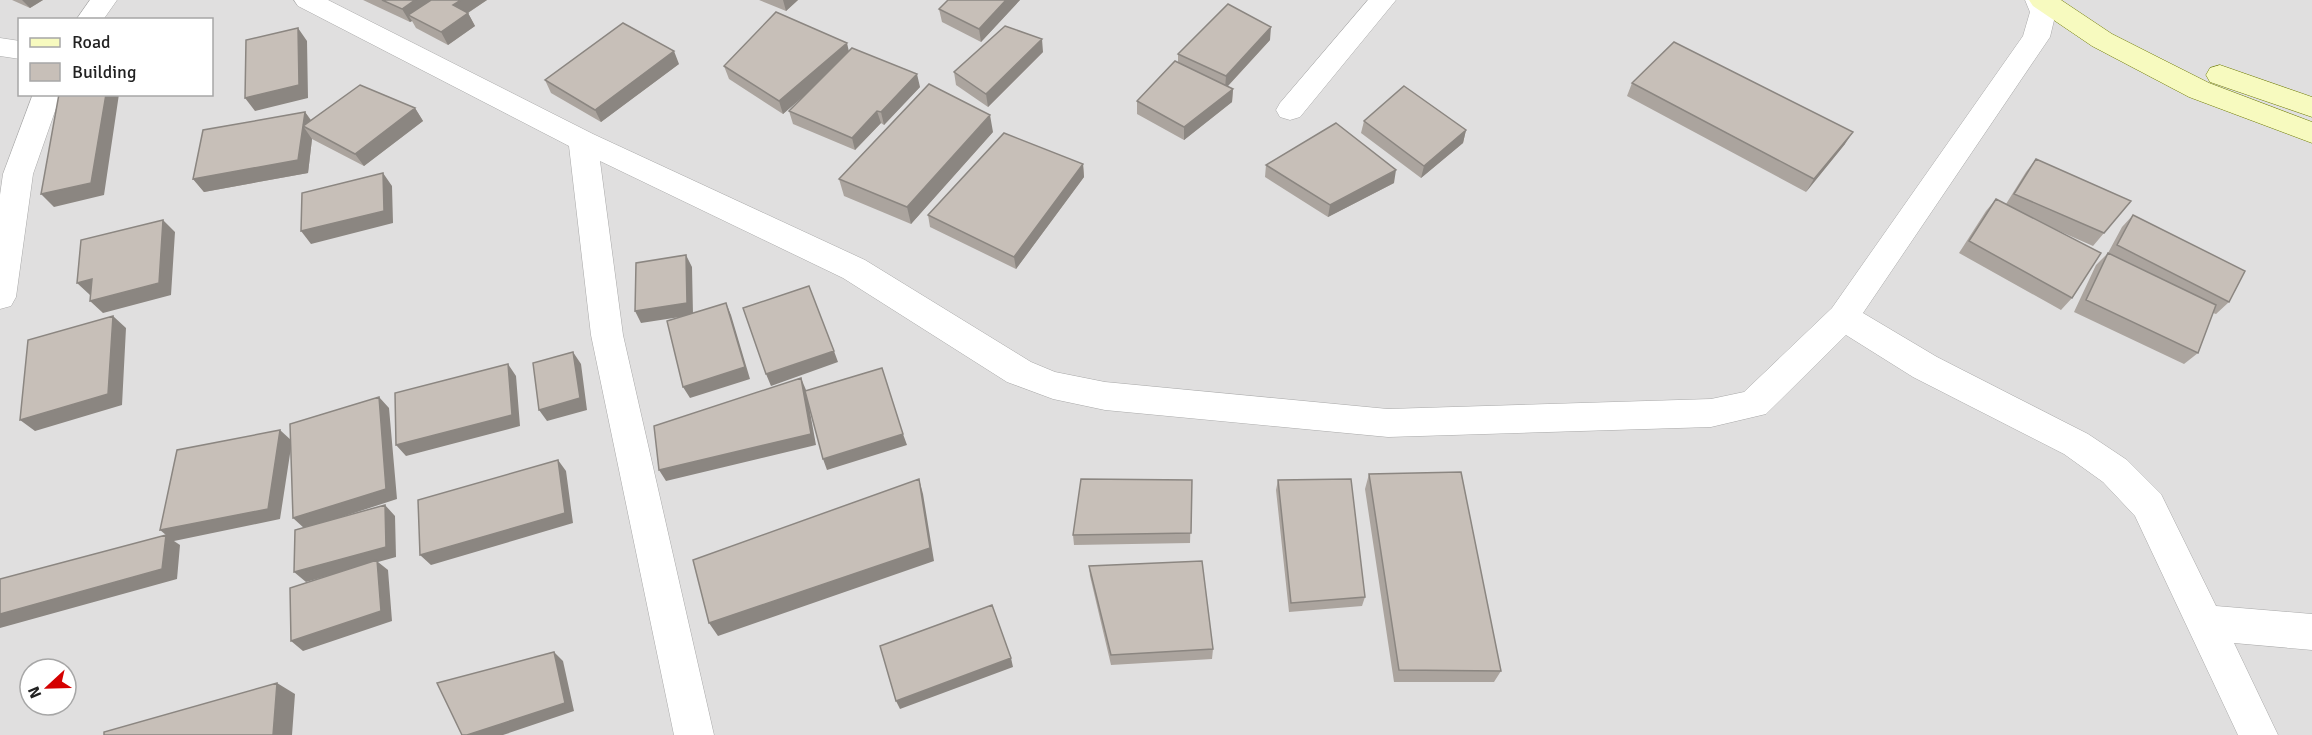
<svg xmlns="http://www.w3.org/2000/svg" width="2312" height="735" viewBox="0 0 2312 735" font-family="Signika,sans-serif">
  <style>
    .residential { fill: #e0dfdf; fill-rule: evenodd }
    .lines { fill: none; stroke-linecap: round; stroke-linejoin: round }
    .minor-casing { stroke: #a9a9a9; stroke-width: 1 }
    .secondary-casing { stroke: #707d05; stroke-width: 1 }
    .minor { fill: #fff; fill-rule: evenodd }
    .secondary { fill: #f7fabf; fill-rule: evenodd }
    .wall { fill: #aba49e }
    .shaded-wall { fill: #8b8681 }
    .building { fill: #c7bfb8; stroke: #8b8681; stroke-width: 1.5 }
  </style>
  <rect width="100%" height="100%" fill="#f2efe9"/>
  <!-- residential -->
  <path class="residential" d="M0 0H2312V735H0ZM20 20H212V94H20ZM30 669H66V705H30Z"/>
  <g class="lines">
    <defs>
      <path id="minor" d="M90 0H117L103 20H76Z
        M294 0H328L593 134 865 260 1031 362 1055 372 1105 382 1388 409 1711 399 1744 392 1832 308 2023 36 2030 12 2025 0H2051L2056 12 2050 37 1863 313 1937 357 2088 434 2127 460 2161 494 2216 606 2312 614V650L2234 643 2278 735H2238L2135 516 2103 482 2064 454 1913 377 1846 335 1766 414 1711 427 1388 437 1105 410 1053 399 1007 382 843 278 600 161 623 335 714 735H674L591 335 569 146 298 6Z
        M1368 0H1396L1300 117 1290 120 1280 117 1276 110 1280 103Z
        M0 38 20 41V59L0 56Z
        M33 94H61L33 174 16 297 11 306 0 309V195L3 174Z"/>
      <path id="secondary" d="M2029 0H2061L2112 34 2209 83 2312 122V143L2189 97 2092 46 2033 6Z
        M2220 65 2312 97V117L2210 82 2206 75 2210 68Z"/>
    </defs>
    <!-- minor casing -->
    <use href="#minor" class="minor-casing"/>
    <!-- secondary casing -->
    <use href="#secondary" class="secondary-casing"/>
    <!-- minor -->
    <use href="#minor" class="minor"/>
    <!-- secondary -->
    <use href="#secondary" class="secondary"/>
  </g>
  <!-- wall -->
  <path class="wall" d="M12 0H43L30 8Z
    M363 0H487L468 13 475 26 448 45 416 28 412 21 410 22Z
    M759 0H798L786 11Z
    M948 0H1020L981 42 942 22 939 9Z
    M1270 40 1228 86 1233 89 1232 102 1184 140 1137 114V101L1178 63V54Z
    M849 52 920 87 884 125 881 123 855 150 793 124 789 111 808 92 783 114 729 79 724 66Z
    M1043 52 988 107 956 85 954 72Z
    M679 64 601 122 551 93 545 80Z
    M1632 83 1845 144 1806 192 1627 96Z
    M415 108 423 121 364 166 312 139 308 173 204 192 193 179 305 112 311 120Z
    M1364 121 1466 130 1463 143 1421 178 1361 133Z
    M993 132 911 224 844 196 839 179Z
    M2036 159 2104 233 2093 246 2050 227 2072 298 2061 310 1959 253 1986 211 1996 199 2006 204 2026 172Z
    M1083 164 1084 177 1016 269 930 227 928 215Z
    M1266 165 1394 183 1328 217 1265 177Z
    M2133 215 2229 302 2216 314 2213 313 2198 353 2184 364 2074 312 2096 265 2108 253 2122 227Z
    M1369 474 1501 671 1494 682H1394L1365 489Z
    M1192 480 1190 543 1074 545 1073 535Z
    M1278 480 1365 597 1362 606 1289 612 1276 490Z
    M1089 566 1213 649 1212 659 1111 665 1090 576Z"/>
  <!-- shaded-wall -->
  <path class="shaded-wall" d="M22 0H43L30 8Z
    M415 0H441L408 15 412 21 410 22 402 9Z
    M461 0H487L460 18 453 5Z
    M783 0H798L786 11Z
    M1006 0H1020L981 42 979 29Z
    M468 13 475 26 448 45 441 32Z
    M1271 27 1270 40 1225 89 1226 76Z
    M298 28 307 41 308 98 255 111 245 98Z
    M1042 39 1043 52 988 107 986 94Z
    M847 43 850 56 783 114 779 101Z
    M674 51 679 64 601 122 595 110Z
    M917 74 920 87 884 125 881 112Z
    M1233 89 1232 102 1184 140V127Z
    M106 94H119L104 195 54 207 41 194Z
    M415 108 423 121 364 166 355 154Z
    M877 111 881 123 855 150 852 138Z
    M305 112 314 125 303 126Z
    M990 115 993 132 911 224 907 207Z
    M303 126 312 139 308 173 204 192 193 179Z
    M1466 130 1463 143 1421 178 1424 166Z
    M1853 132 1845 144 1806 192 1814 179Z
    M1083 164 1084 177 1016 269 1014 257Z
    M1396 170 1394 183 1328 217 1330 205Z
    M383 173 392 186 393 223 311 244 301 231Z
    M163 220 175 232 171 295 103 313 90 301Z
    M686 255 692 267 693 315 641 323 635 311Z
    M92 279 105 291 90 295 77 283Z
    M726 303 731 315 750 379 690 398 683 387Z
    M113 316 126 328 122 405 35 431 20 420Z
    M834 351 838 362 771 386 766 374Z
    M573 352 581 364 587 410 547 421 539 410Z
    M508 364 516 376 520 426 406 456 396 445Z
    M801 378 806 390 816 445 666 481 659 470Z
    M379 397 389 408 397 499 305 529 293 518Z
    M280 430 292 441 280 519 174 541 180 545 177 579 0 628V614L166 535 160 530Z
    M903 434 907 445 827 470 823 459Z
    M558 460 566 471 573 523 431 565 420 555Z
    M919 479 923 494 934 561 718 636 709 623Z
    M385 505 395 516 396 557 378 562 388 570 392 621 303 651 291 641 377 562 306 582 294 572Z
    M554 652 563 661 574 711 503 735H467Z
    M1011 658 1013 667 900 709 896 701Z
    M277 683 295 694 292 735H273Z"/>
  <!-- building -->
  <path class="building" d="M382 0H415L402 9Z
    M431 0H461L453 5 468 13 441 32 408 15Z
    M948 0H1006L979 29 939 9Z
    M1228 4 1271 27 1226 76 1178 54Z
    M776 12 847 43 779 101 724 66Z
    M623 23 674 51 595 110 545 80Z
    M1005 26 1042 39 986 94 954 72Z
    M298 28 299 85 245 98 246 40Z
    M1674 42 1853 132 1814 179 1632 83Z
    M852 48 917 74 881 112 877 111 852 138 789 111Z
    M1175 61 1233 89 1184 127 1137 101Z
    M929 84 990 115 907 207 839 179Z
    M360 85 415 108 355 154 303 126 298 160 193 179 203 130 305 112 303 126Z
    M1404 86 1466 130 1424 166 1364 121Z
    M59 94H106L91 183 41 194Z
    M1336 123 1396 170 1330 205 1266 165Z
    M1004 133 1083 164 1014 257 928 215Z
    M2036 159 2131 201 2104 233 2014 194Z
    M383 173 384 211 301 231 302 193Z
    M1996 199 2101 253 2072 298 1969 241Z
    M2133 215 2245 271 2229 302 2117 245Z
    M163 220 159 283 90 301 92 279 77 283 81 240Z
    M2108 253 2216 305 2198 353 2086 300Z
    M686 255 687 303 635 311 636 263Z
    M809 286 834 351 766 374 743 308Z
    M726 303 745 367 683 387 667 321Z
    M113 316 108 394 20 420 28 340Z
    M573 352 580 398 539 410 533 363Z
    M508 364 512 415 396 445 395 393Z
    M882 368 903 434 823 459 805 391Z
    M801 378 811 434 659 470 654 426Z
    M379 397 386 489 293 518 290 424Z
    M280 430 268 509 160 530 177 450Z
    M558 460 565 513 420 555 418 500Z
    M1461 472 1501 671 1399 670 1369 474Z
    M919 479 930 548 709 623 693 560Z
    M1081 479 1192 480 1191 533 1073 535Z
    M1351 479 1365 597 1291 603 1278 480Z
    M385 505 386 547 294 572 295 530Z
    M166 535 162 569 0 614V579Z
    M377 560 381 611 291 641 290 588Z
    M1202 561 1213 649 1111 655 1089 566Z
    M992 605 1011 658 896 701 880 646Z
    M554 652 565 703 467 735H462L437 683Z
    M277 683 273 735H104V732Z"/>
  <!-- legend -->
  <rect x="18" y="18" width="195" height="78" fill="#ffffff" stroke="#a7a7a7" stroke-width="1.5"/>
  <rect x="30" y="38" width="30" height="9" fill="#f7fabf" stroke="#a7a7a7" stroke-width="1.5"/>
  <text x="72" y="48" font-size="18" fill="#222222">Road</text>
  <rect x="30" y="63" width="30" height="18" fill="#c7bfb8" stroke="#a7a7a7" stroke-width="1.5"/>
  <text x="72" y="78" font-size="18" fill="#222222">Building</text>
  <!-- north arrow -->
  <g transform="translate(48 687) rotate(248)"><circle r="28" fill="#ffffff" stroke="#a7a7a7" stroke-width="1.5"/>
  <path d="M0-4.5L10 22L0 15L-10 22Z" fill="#d40000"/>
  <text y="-9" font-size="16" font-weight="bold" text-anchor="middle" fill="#222222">N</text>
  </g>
</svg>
